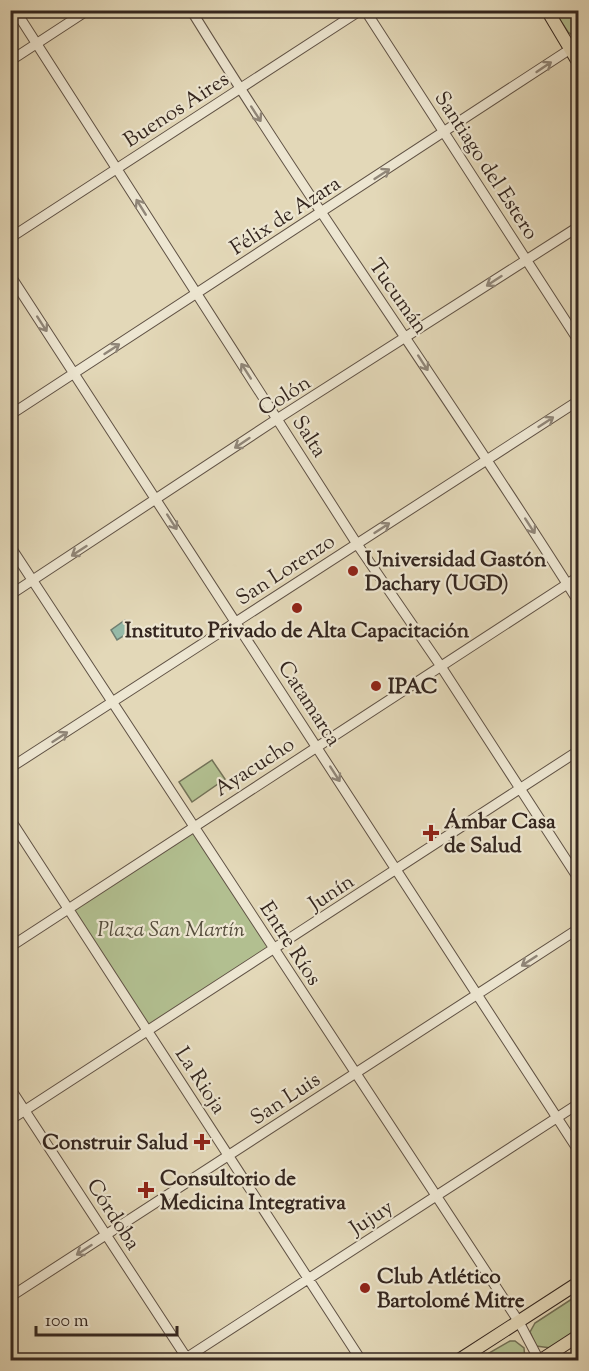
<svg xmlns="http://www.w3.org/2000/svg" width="589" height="1371" viewBox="0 0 589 1371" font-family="'Sorts Mill Goudy',serif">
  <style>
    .green { fill: #b2bf90; stroke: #737258; stroke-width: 1.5 }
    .water { fill: #96bba9; stroke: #6f7f72; stroke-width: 1.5 }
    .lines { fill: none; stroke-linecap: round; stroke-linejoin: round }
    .minor-casing { stroke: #605245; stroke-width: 11 }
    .major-casing { stroke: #34261f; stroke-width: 14 }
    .minor { stroke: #ede6d1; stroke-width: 9 }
    .major { stroke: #e3d8b8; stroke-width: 12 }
    .oneway { stroke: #908678 }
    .poi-dot { fill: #8f2418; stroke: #ede6d1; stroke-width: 2 }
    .labels { text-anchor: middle; stroke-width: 4.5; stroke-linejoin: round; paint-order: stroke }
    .street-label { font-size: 21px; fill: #34261f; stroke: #ede6d1 }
    .poi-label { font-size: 21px; font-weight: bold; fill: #34261f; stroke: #ede6d1; text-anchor: start }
    .park-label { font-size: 21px; font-style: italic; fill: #544c3b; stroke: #ede6d1 }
  </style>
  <rect width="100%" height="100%" fill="#e3d8b8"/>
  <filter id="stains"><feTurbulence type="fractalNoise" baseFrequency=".00333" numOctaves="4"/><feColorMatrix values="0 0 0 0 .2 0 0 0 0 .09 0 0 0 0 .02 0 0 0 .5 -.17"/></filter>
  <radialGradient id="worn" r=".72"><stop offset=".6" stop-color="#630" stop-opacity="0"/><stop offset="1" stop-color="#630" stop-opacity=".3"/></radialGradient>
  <!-- green -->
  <path class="green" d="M554 11H578V39L568 32Z
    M212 760 225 779 192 802 179 782Z
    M193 830 270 949 148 1028 71 909Z
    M578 1295V1330L551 1348 536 1346 530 1332 535 1323Z
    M510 1341H515L524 1348 525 1360H477Z"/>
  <!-- water -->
  <path class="water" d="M125 620 133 630 117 640 111 630Z"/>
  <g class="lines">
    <defs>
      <path id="minor" d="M15 10 357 544 440 665 578 878
        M191 10C315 211 453 402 578 601
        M365 10 578 340
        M10 61 88 10
        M10 238 361 10
        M10 275 578 1150
        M10 415 578 44
        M10 546 519 1322 539 1360
        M10 595 277 419 578 227
        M10 768 578 401
        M10 819 361 1360
        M10 947 578 577
        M10 1088 188 1360
        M10 1120 578 751
        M10 1297 578 929
        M10 1360H11
        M183 1360 578 1104"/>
      <path id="major" d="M547 10 578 62
        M459 1360 578 1283
        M541 1360 578 1336"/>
    </defs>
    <!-- minor casing -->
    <use href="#minor" class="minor-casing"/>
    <!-- major casing -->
    <use href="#major" class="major-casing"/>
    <!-- minor -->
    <use href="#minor" class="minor"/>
    <!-- major -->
    <use href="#major" class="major"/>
  </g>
  <!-- one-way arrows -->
  <defs><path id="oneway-shaft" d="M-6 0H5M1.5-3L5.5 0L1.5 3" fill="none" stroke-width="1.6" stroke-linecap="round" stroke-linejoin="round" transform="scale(1.5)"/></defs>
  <g class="oneway">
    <use href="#oneway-shaft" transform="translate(544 67) rotate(-34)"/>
    <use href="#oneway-shaft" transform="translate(256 114) rotate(57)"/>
    <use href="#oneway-shaft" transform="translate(382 174) rotate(-33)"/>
    <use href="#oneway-shaft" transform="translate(141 207) rotate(-122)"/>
    <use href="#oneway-shaft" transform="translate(494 281) rotate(147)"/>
    <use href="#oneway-shaft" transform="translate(42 324) rotate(57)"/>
    <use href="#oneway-shaft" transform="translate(112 349) rotate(-33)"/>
    <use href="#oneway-shaft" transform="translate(423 363) rotate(57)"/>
    <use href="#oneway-shaft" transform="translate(246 371) rotate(-123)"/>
    <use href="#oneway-shaft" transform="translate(546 422) rotate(-33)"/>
    <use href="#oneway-shaft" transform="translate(242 443) rotate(146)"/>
    <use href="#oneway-shaft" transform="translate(172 522) rotate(57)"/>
    <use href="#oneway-shaft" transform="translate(530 526) rotate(57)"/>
    <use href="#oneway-shaft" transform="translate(382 528) rotate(-33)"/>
    <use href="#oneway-shaft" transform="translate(79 551) rotate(147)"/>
    <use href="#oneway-shaft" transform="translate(60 737) rotate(-33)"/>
    <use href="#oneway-shaft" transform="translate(335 774) rotate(57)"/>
    <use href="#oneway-shaft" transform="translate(529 961) rotate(147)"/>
    <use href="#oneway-shaft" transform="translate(84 1250) rotate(147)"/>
  </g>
  <!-- markers -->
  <g class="poi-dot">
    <circle cx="353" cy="571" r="6"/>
    <circle cx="297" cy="608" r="6"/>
    <circle cx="376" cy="686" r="6"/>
    <path d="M428 824h6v6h6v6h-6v6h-6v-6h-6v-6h6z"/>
    <path d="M199 1133h6v6h6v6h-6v6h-6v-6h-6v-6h6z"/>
    <path d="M143 1181h6v6h6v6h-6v6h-6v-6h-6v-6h6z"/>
    <circle cx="365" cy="1288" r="6"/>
  </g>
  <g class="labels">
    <!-- street labels -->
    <g class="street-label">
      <text transform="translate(176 109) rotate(-33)" y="7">Buenos Aires</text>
      <text transform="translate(487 165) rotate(57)" y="7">Santiago del Estero</text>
      <text transform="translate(285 215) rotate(-33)" y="7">Félix de Azara</text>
      <text transform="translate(399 296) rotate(55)" y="7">Tucumán</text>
      <text transform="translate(284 395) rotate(-32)" y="7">Colón</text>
      <text transform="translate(310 436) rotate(57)" y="7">Salta</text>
      <text transform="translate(285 569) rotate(-33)" y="7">San Lorenzo</text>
      <text transform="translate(310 703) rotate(57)" y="7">Catamarca</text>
      <text transform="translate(254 766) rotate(-33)" y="7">Ayacucho</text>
      <text transform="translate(331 892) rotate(-33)" y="7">Junín</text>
      <text transform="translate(291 943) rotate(57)" y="7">Entre Ríos</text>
      <text transform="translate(201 1080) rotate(57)" y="7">La Rioja</text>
      <text transform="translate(285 1098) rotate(-33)" y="7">San Luis</text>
      <text transform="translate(114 1214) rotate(57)" y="7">Córdoba</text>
      <text transform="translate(371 1217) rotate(-33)" y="7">Jujuy</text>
    </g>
    <!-- poi labels -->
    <g class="poi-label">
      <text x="365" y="566">Universidad Gastón<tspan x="365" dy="24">Dachary (UGD)</tspan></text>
      <text x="297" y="637" text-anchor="middle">Instituto Privado de Alta Capacitación</text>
      <text x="388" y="693">IPAC</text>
      <text x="444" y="828">Ámbar Casa<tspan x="444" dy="24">de Salud</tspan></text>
      <text x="188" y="1149" text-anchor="end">Construir Salud</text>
      <text x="160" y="1185">Consultorio de<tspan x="160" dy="24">Medicina Integrativa</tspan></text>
      <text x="377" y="1283">Club Atlético<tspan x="377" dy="24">Bartolomé Mitre</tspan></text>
    </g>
    <!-- park labels -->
    <g class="park-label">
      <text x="171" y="936">Plaza San Martín</text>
    </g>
  </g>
  <!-- margin -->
  <rect width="589" height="1371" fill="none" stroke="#e3d8b8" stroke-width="36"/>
  <rect x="12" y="12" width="565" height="1347" fill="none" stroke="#34261f" stroke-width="3"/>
  <rect x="18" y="18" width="553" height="1335" fill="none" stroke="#34261f" stroke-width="1.5"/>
  <!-- scale -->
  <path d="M36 1326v9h141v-9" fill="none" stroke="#34261f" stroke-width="3"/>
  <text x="45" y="1326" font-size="18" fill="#34261f" stroke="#ede6d1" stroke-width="4.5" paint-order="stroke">100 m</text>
  <rect width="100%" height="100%" filter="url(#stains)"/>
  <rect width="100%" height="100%" fill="url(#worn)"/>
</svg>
